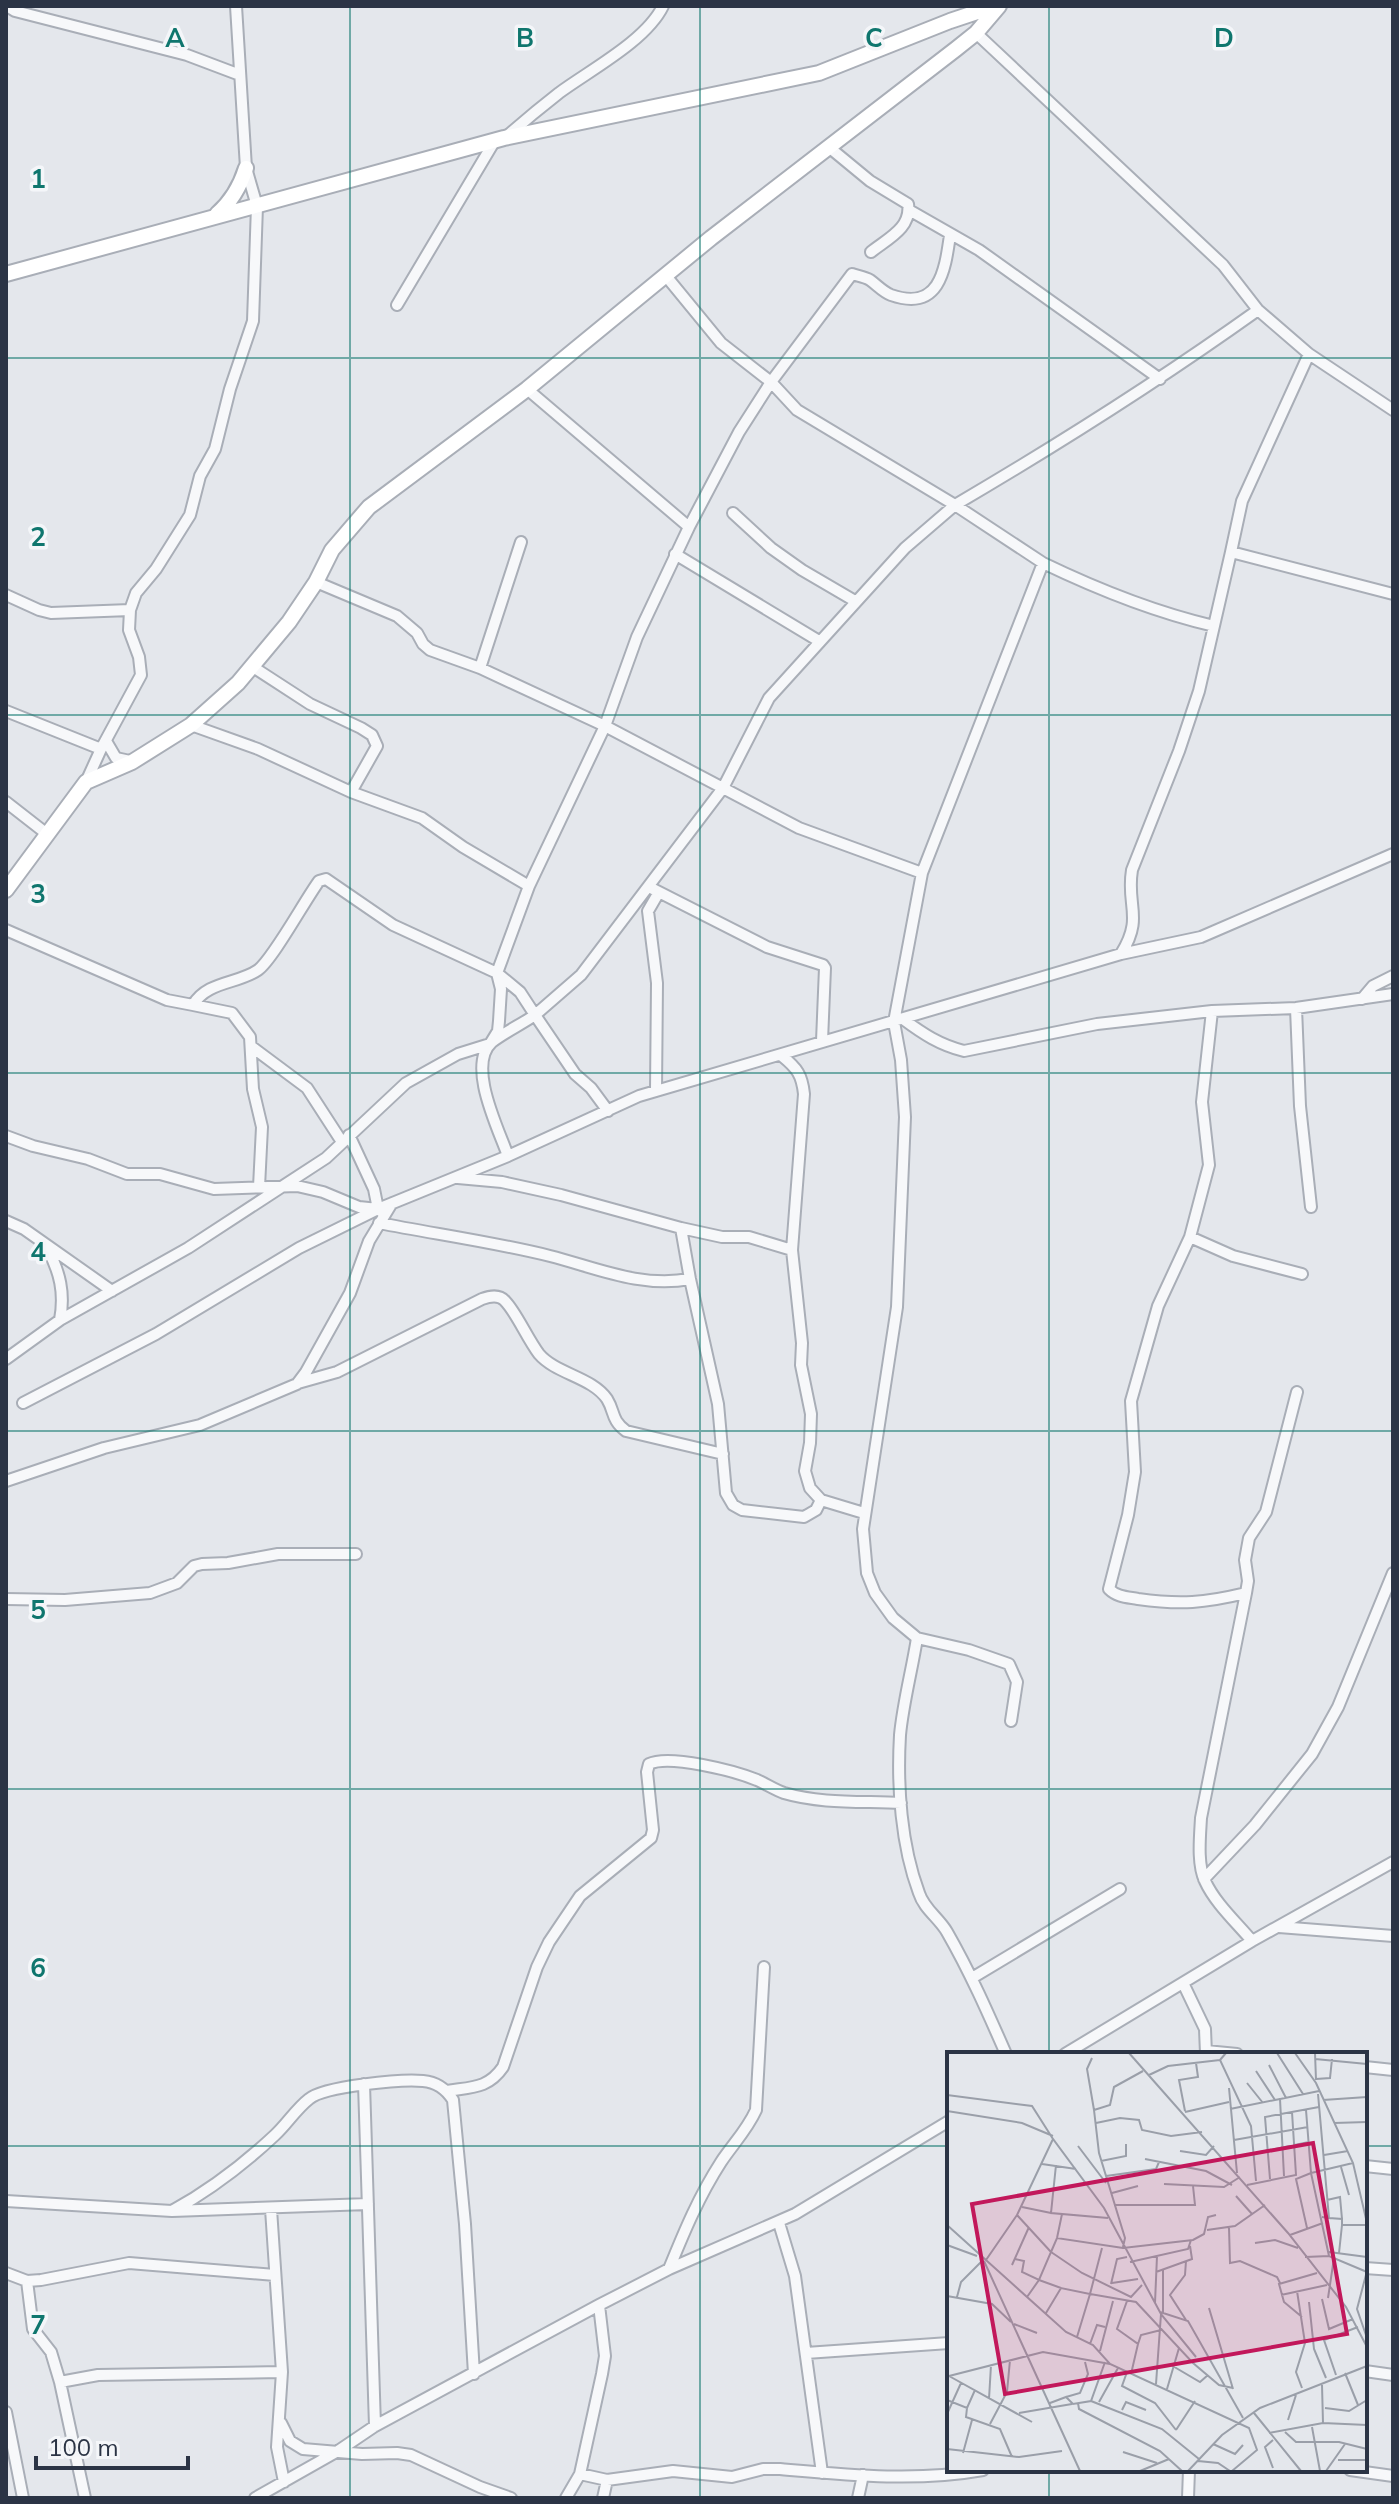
<svg xmlns="http://www.w3.org/2000/svg" width="1399" height="2504" viewBox="0 0 1399 2504" font-family="Mulish,sans-serif">
  <style>
    .lines { fill: none; stroke-linecap: round; stroke-linejoin: round }
    .street-casing { stroke: #a9aeb7; stroke-width: 14 }
    .secondary-casing { stroke: #a9aeb7; stroke-width: 18 }
    .street { stroke: #f7f8fa; stroke-width: 10 }
    .secondary { stroke: #fff; stroke-width: 14 }
    .grid { fill: none; stroke: #0f766e; stroke-width: 2; stroke-opacity: 0.55 }
    .inset-road { fill: none; stroke: #9a9fa9; stroke-width: 2 }
    .view { fill: #c2185b; fill-opacity: 0.15; stroke: #c2185b; stroke-width: 4 }
    .inset-edge { fill: none; stroke: #2b3445; stroke-width: 4 }
    .grid-label { font-size: 26px; text-anchor: middle; font-weight: bold; fill: #0f766e; stroke: #f4f6f9; stroke-width: 7; stroke-linejoin: round; paint-order: stroke }
  </style>
  <rect width="100%" height="100%" fill="#e4e7ec"/>
  <g class="lines">
    <defs>
      <path id="street" d="M7 6 15 11 187 55 240 75
        M976 33 1223 265 1258 310
        M506 137C523 122 541 107 559 93 590 70 646 41 663 6
        M830 148 870 181 908 204C912 228 887 239 871 252
        M909 210 979 250 1160 379
        M950 235C945 270 940 312 891 295 883 292 877 285 870 280 865 277 858 276 852 274L771 382 797 410 955 505C1059 444 1160 380 1258 310L1309 354 1393 410
        M666 276 721 343 771 382 739 432 689 527
        M397 305 494 142
        M733 513 771 548 802 570 855 601
        M1231 552 1242 501 1309 354
        M675 554 819 641
        M1043 563C1099 590 1154 612 1214 626
        M316 582 397 616 417 633 423 644 430 650 480 668 605 726 637 637 689 527 527 389
        M6 595 39 610 51 613 130 610
        M253 667 310 704 361 728 372 735 377 746 351 792
        M480 668 521 542
        M6 711 101 749
        M191 725 258 749 351 792 422 818 463 847 529 886
        M106 741 116 758 130 761
        M86 782 101 749 141 675 139 657 129 630 130 610 136 593 156 569 190 515 200 476 215 449 230 389 253 321 257 206 246 168 236 6
        M6 802 47 834
        M649 887 767 947 823 965 825 968 822 1041
        M6 930 167 1000 193 1005C207 981 238 984 258 970 273 959 305 900 319 881L326 879 393 925 497 973 520 992 535 1015C522 1024 505 1032 492 1042 466 1065 499 1130 508 1156
        M1121 954C1144 917 1126 906 1132 870L1179 751 1199 691 1231 552 1393 594
        M1362 999 1373 986 1393 976
        M193 1005 232 1013 250 1037 253 1089 262 1127 259 1187
        M1296 1008 1300 1106 1311 1207
        M1212 1011 1202 1102 1209 1165 1190 1237 1158 1306 1131 1401 1135 1472 1128 1515 1109 1589C1117 1597 1127 1597 1138 1599 1181 1605 1204 1603 1246 1593
        M903 1019C923 1034 940 1045 964 1051L1097 1024 1212 1011 1296 1008 1393 994
        M252 1047 307 1088 342 1142
        M782 1056C797 1068 802 1075 804 1094L792 1250 802 1343 801 1365 811 1414 810 1443 805 1471 810 1488 821 1500 864 1513
        M656 1091 657 983 648 911 659 892
        M608 1111 591 1088 575 1074 535 1015 581 975 723 788 769 698 905 548 955 505 1043 563 922 873 894 1022 901 1060 905 1117 897 1307 863 1529 867 1573 875 1593 893 1618 917 1638 969 1650 1009 1664 1017 1682 1011 1721
        M349 1135 374 1189 378 1209 383 1213
        M6 1136 33 1146 88 1159 127 1174H160L214 1189 297 1186 323 1192 359 1207 378 1209 299 1248 156 1334 23 1403
        M458 1178 502 1182 561 1195 681 1228 722 1237H749L792 1250
        M378 1209 508 1156 639 1096 1121 954 1201 937 1393 854
        M6 1221 24 1229 112 1291
        M379 1223C435 1234 494 1242 550 1256 597 1268 640 1288 690 1279
        M681 1228 690 1279 718 1404 726 1493 733 1505 742 1510 804 1517 816 1510 821 1500
        M1190 1237 1233 1256 1302 1274
        M47 1248C60 1272 65 1293 60 1320
        M6 1359 60 1320 188 1248 326 1158 406 1083 458 1054 490 1044 498 1031 499 1021 501 989 497 973 529 886 605 726 799 828 922 873
        M298 1383 337 1372 482 1299C490 1296 499 1294 505 1301 516 1312 527 1338 539 1354 556 1374 592 1377 607 1399 615 1412 611 1420 626 1431L723 1454
        M6 1481 104 1448 200 1425 297 1384 306 1372 350 1293 369 1241 392 1203
        M6 1599 65 1600 150 1593 177 1583 194 1566 202 1564 228 1563 278 1554H356
        M917 1638C912 1670 903 1703 900 1735 897 1786 901 1845 919 1893 924 1909 939 1918 947 1932 970 1972 988 2013 1006 2054
        M1204 1879 1255 1825 1312 1754 1338 1707 1393 1573
        M1279 1927 1393 1936
        M1252 1941C1236 1922 1215 1903 1205 1881 1197 1864 1200 1837 1201 1818L1246 1593 1248 1581 1245 1560 1249 1538 1266 1512 1297 1392
        M972 1978 1120 1889
        M1183 1983 1205 2029 1206 2054
        M1206 2051 1237 2054
        M1065 2054 1252 1941 1393 1862
        M1365 2067 1393 2070
        M364 2084 375 2426
        M447 2091C471 2087 488 2089 503 2067L537 1967 549 1942 580 1896 651 1838 653 1830 647 1772 649 1764C669 1754 735 1771 757 1780 766 1784 775 1790 784 1793 821 1804 863 1801 901 1803
        M1365 2166 1393 2169
        M6 2201 172 2211 368 2204
        M271 2209 282 2372 277 2447 284 2482
        M172 2211C210 2190 243 2165 275 2135 287 2124 296 2109 309 2099 324 2086 402 2079 423 2081 436 2082 446 2089 453 2100L465 2224 474 2374
        M779 2223 795 2276 822 2473
        M1365 2268 1393 2270
        M669 2269C684 2232 699 2196 721 2162 733 2144 747 2130 756 2110L764 1967
        M6 2273 27 2281 41 2280 129 2263 275 2275
        M27 2281 33 2329 51 2352 60 2382
        M806 2353 949 2343
        M1365 2371 1393 2375
        M6 2412 23 2498
        M281 2423 290 2441 303 2449 362 2454 397 2453 411 2455 480 2487 511 2498
        M1350 2470 1393 2476
        M580 2474 607 2480 673 2471 732 2477 763 2469H780C848 2475 916 2482 983 2470
        M85 2498 60 2382 98 2375 282 2372
        M255 2498 338 2451 375 2426 599 2305 669 2269 795 2214 949 2121
        M566 2498 580 2474 602 2374 605 2356 599 2305
        M603 2498 607 2480
        M858 2498 863 2475
        M1188 2498 1189 2470"/>
      <path id="secondary" d="M217 214C232 201 240 187 246 168
        M6 274 504 138 819 73 950 21 986 9H996
        M6 890 86 782 132 762 191 725 238 683 289 622 316 582 332 550 369 507 527 389 711 238 956 49 976 33 999 6"/>
    </defs>
    <!-- street casing -->
    <use href="#street" class="street-casing"/>
    <!-- secondary casing -->
    <use href="#secondary" class="secondary-casing"/>
    <!-- street -->
    <use href="#street" class="street"/>
    <!-- secondary -->
    <use href="#secondary" class="secondary"/>
  </g>
  <!-- grid -->
  <path class="grid" d="M350 6V2498M700 6V2498M1049 6V2054M6 358H1393M6 715H1393M6 1073H1393M6 1431H1393M6 1789H1393M6 2146H949M1365 2146H1393M1049 2470V2498"/>
  <!-- overview -->
  <g transform="translate(947 2052)">
    <rect width="420" height="420" fill="#e4e7ec"/>
    <path class="inset-road" d="M182 1 341 181 399 255 420 295M279 1 273 8 304 74 309 129M330 1 356 42M348 1 369 31 406 111 420 171M368 1 369 28M145 6 140 17 147 58M368 7 420 12M322 13 339 46M309 19 328 48M202 23 221 14 273 8M369 27 383 26 385 7M300 31 316 51M282 36 290 121M371 42 382 166 375 165M0 43 85 54 106 87M376 48 420 45M283 57 333 47M359 58 364 121 349 127 360 176M0 59 75 71 106 84M238 59 232 28 251 25 249 11M238 60 282 50M149 71 173 66 192 68 195 78 224 84 255 80M387 71 420 70M287 88 361 75M131 94 159 131M233 99 259 103 267 94M377 103 401 99M289 105 362 90M198 107 259 119 285 133M154 109 179 104V92M95 112 129 117M109 113 104 161 161 166M394 115 402 143M159 124 209 117 212 110M337 124 333 47 372 39M323 127 318 65 372 55M217 132 277 135 293 125M300 133 349 123 345 60M165 141 191 134M289 144 305 162M380 148 393 145 395 167M167 153H248L246 134M75 155 104 161M382 166 395 167V173H420M0 173 119 280 146 293 163 312 302 376 310 398 285 419M282 176 283 211 293 209 330 225 333 231M260 178 288 174 318 153M343 183 376 171M110 186 115 162M308 191 328 188 351 196M0 193 30 204M176 195 178 186 152 101 147 58 163 53 167 35 196 19M155 196 143 242 189 250 246 311 272 333 286 336M382 200 420 205M392 201 395 173M382 204 364 121 406 111M358 205 382 204 420 220M68 207 77 209 75 220 92 228 104 200 70 163 106 87 157 156 214 262M39 208 70 163M37 209 133 419M239 209 238 223 223 243 239 268M183 210 241 197 244 188M65 213 82 175M420 219 410 257 420 286M209 220 245 207 243 194M165 231 191 227M164 232 170 207 180 205M195 233 184 245 135 221 104 200 110 186 176 196 246 188 257 182 261 165 269 163M350 239 358 291 349 320 355 336M334 243 380 233M0 244 45 252 64 270M10 245 14 230 36 208M80 245 92 228 114 236M381 246 387 206M375 247 382 277 406 267M180 249 170 277 191 292 184 322M362 250 367 297 379 326M208 251 210 204M262 256 286 337M213 260 241 269 296 366M99 261 114 236 143 242 130 285M216 261V218M355 265 337 250 332 232 370 221M67 272 90 281M143 292 150 273 158 275M191 292 194 283 214 278M153 299 166 249M224 313 253 330 261 323M180 320 175 334 208 351 229 378M398 321 411 353M389 323 377 288 411 275M2 324 96 300 163 312M2 324 85 370M209 332 214 262 249 305M375 333 376 371M220 337 232 296M119 345 133 341 141 322 138 310M42 347 44 313M0 348 20 356 28 338M144 349 215 377 252 407M152 350 171 316M103 351 119 345 126 352 144 349 158 310M131 351 132 357 213 399 235 419M20 356 19 365 53 377 65 405M378 356 402 359 420 348M175 358 179 350 199 358M72 361 125 352M307 361 354 419M0 362 14 331M341 368 349 343M43 372 60 340 63 308M365 375 373 419M229 378 248 349M338 380 349 390H392L420 397M322 381 376 371 420 373M326 388 318 395 326 416M266 392 288 402 296 393M0 397 72 405 115 399M176 400 210 411M16 401 25 368M391 408H420M251 409 271 411 283 419M193 419 222 407M241 419 275 383 313 356 420 314M379 419 398 392"/>
    <path class="view" d="M366 91 400 282 58 342 25 152Z"/>
    <rect width="420" height="420" class="inset-edge"/>
  </g>
  <g class="grid-label">
    <text x="175" y="47">A</text>
    <text x="525" y="47">B</text>
    <text x="874" y="47">C</text>
    <text x="1224" y="47">D</text>
    <text x="38" y="188">1</text>
    <text x="38" y="546">2</text>
    <text x="38" y="903">3</text>
    <text x="38" y="1261">4</text>
    <text x="38" y="1619">5</text>
    <text x="38" y="1977">6</text>
    <text x="38" y="2334">7</text>
  </g>
  <!-- border -->
  <rect width="1399" height="2504" fill="none" stroke="#2b3445" stroke-width="16"/>
  <!-- scale -->
  <path d="M36 2456v12h152v-12" fill="none" stroke="#2b3445" stroke-width="4"/>
  <text x="48" y="2456" font-size="24" fill="#2b3445" stroke="#f4f6f9" stroke-width="6" paint-order="stroke">100 m</text>
</svg>
